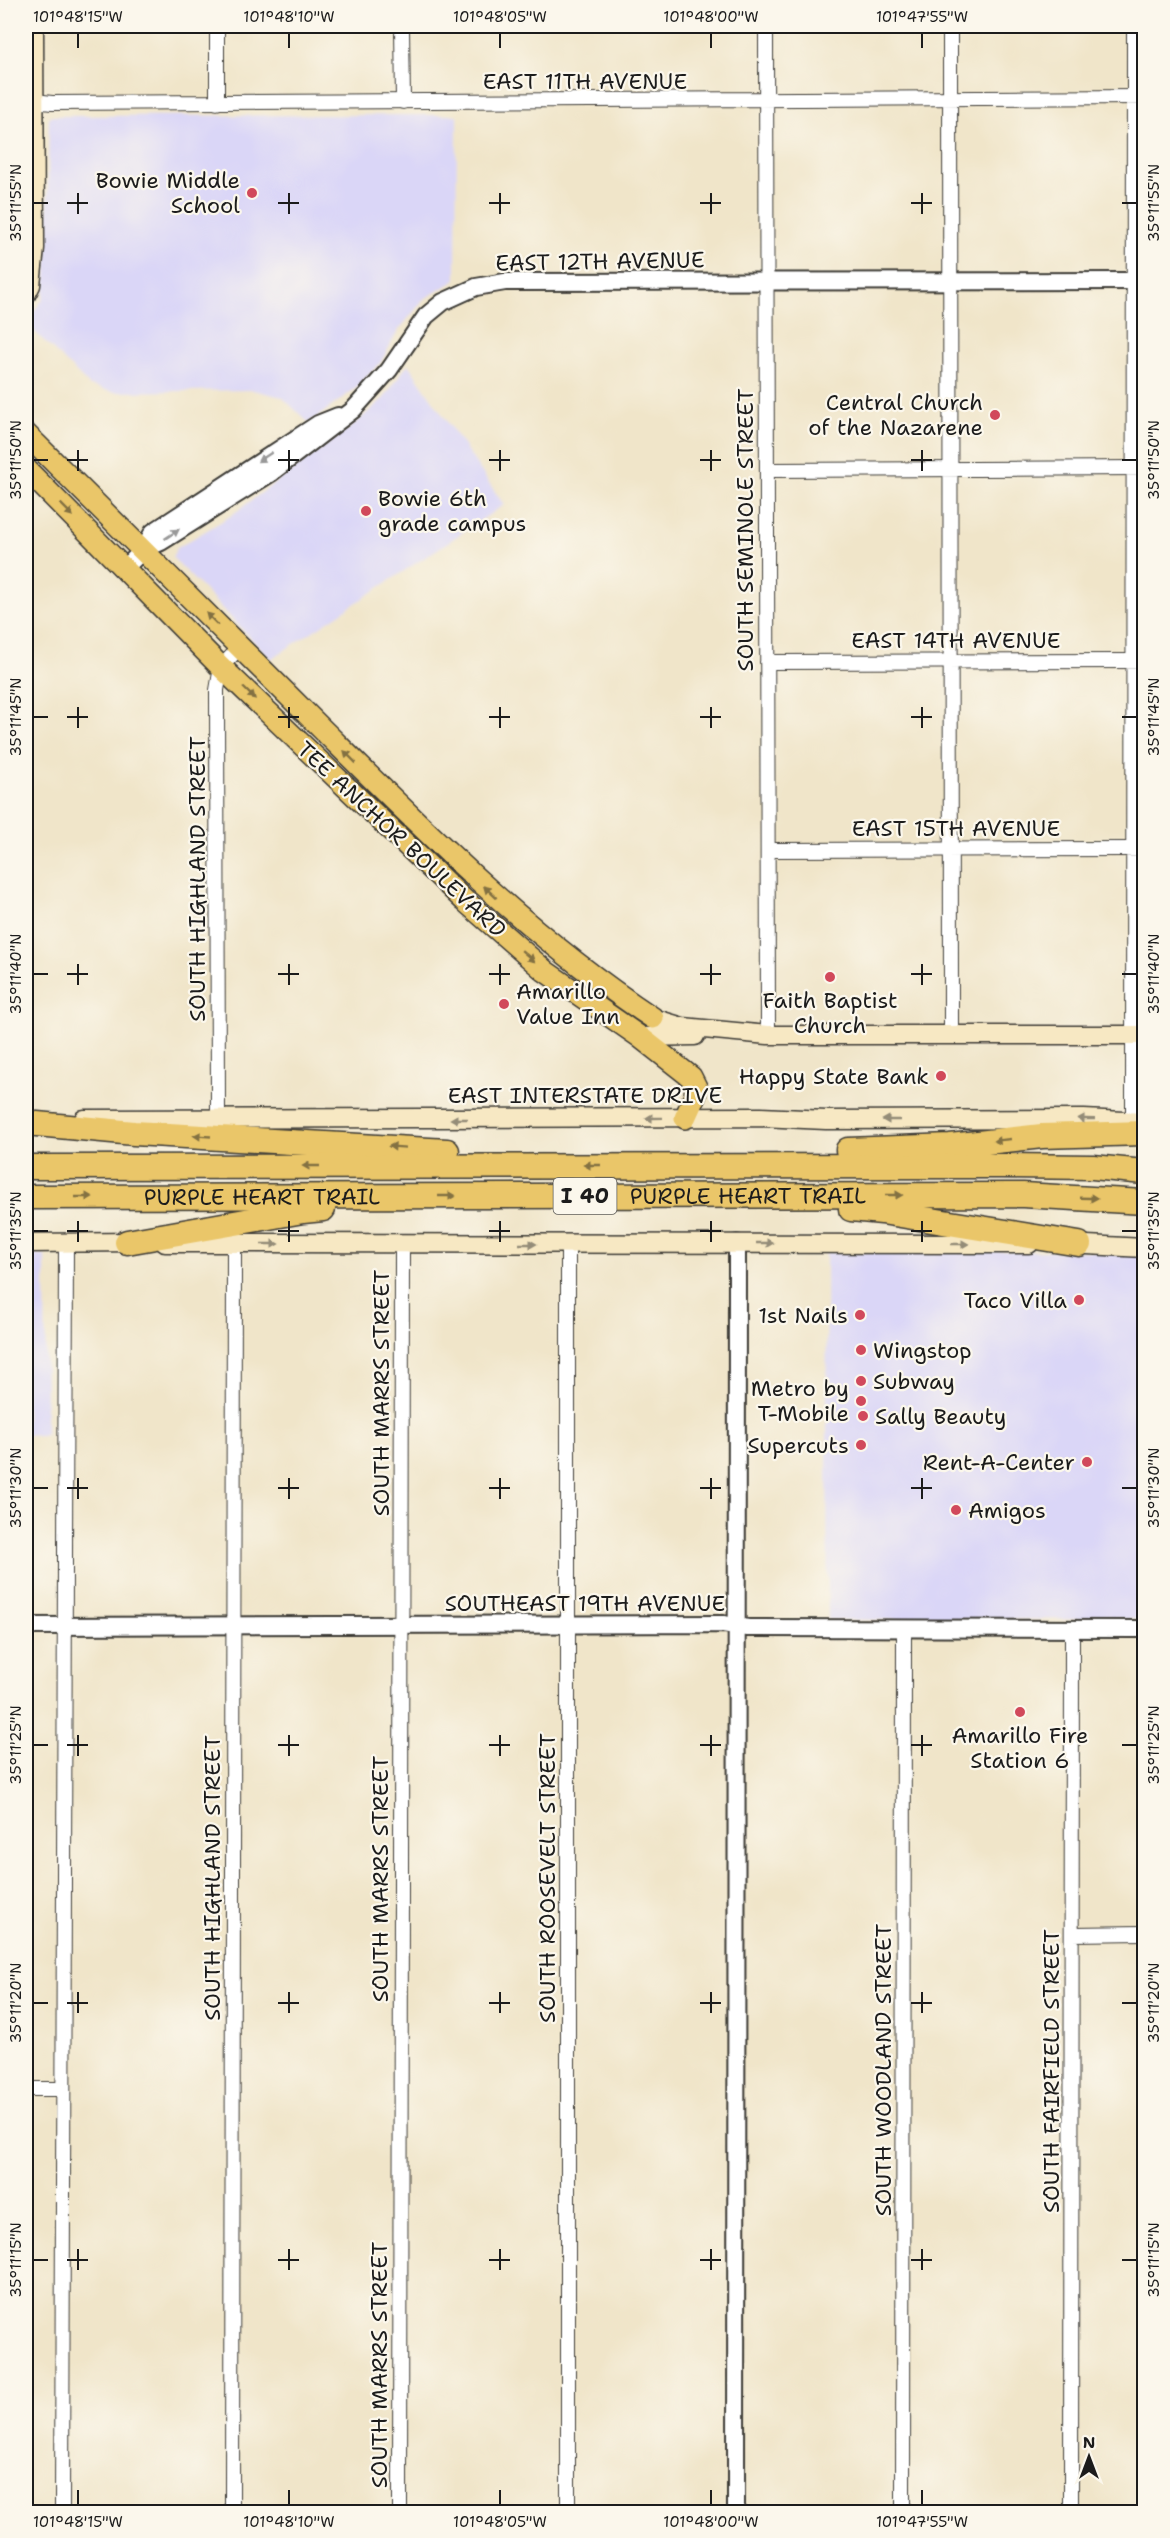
<svg xmlns="http://www.w3.org/2000/svg" width="1170" height="2538" viewBox="0 0 1170 2538" font-family="'Shantell Sans',sans-serif">
  <style>
    .built { fill: #dad6f7 }
    .lines { fill: none; stroke-linecap: round; stroke-linejoin: round }
    .minor-casing { stroke: #3c3a36; stroke-width: 16 }
    .tertiary-casing { stroke: #3c3a36; stroke-width: 20 }
    .secondary-casing { stroke: #3c3a36; stroke-width: 21 }
    .primary-casing { stroke: #3c3a36; stroke-width: 24 }
    .motorway-casing { stroke: #3c3a36; stroke-width: 27 }
    .minor { stroke: #fff; stroke-width: 14 }
    .tertiary { stroke: #fff; stroke-width: 16 }
    .secondary { stroke: #f7e8c3; stroke-width: 18 }
    .primary { stroke: #eac669; stroke-width: 21 }
    .motorway { stroke: #eac669; stroke-width: 24 }
    .oneway { fill: #999 }
    .oneway2 { fill: #837142 }
    .oneway3 { fill: #948c78 }
    .ticks { fill: none; stroke: #1c1c1c; stroke-width: 2 }
    .poi-dot { fill: #d1495b; stroke: #fbf7ec; stroke-width: 2 }
    .labels { text-anchor: middle; stroke-width: 4.5; stroke-linejoin: round; paint-order: stroke }
    .shield { fill: #fbf7ec; stroke: #5f5e5a; stroke-width: 1.5 }
    .shield-label { font-size: 21px; font-weight: bold; fill: #1c1c1c }
    .street-label { font-size: 22px; fill: #1c1c1c; stroke: #fbf7ec }
    .poi-label { font-size: 22px; fill: #1c1c1c; stroke: #fbf7ec; text-anchor: end }
    .neatline { fill: none; stroke: #1c1c1c; stroke-width: 2 }
    .ticks-label { font-size: 15px; text-anchor: middle; fill: #1c1c1c }
  </style>
  <rect width="100%" height="100%" fill="#fbf7ec"/>
  <filter id="ink" filterUnits="userSpaceOnUse"><feTurbulence type="fractalNoise" baseFrequency=".0167" numOctaves="2"/><feDisplacementMap in="SourceGraphic" scale="12" xChannelSelector="R" yChannelSelector="G"/><feConvolveMatrix kernelMatrix="1 2 1 2 8 2 1 2 1" color-interpolation-filters="sRGB"/></filter>
  <filter id="wash" filterUnits="userSpaceOnUse"><feTurbulence type="fractalNoise" baseFrequency=".008" numOctaves="4" result="noise"/><feDisplacementMap in="SourceGraphic" scale="24" xChannelSelector="R" yChannelSelector="G"/><feGaussianBlur stdDeviation="1.35" result="paint"/><feColorMatrix in="noise" values="0 0 0 0 0 0 0 0 0 0 0 0 0 0 0 0 0 1.4 0 .05"/><feComposite in="paint" operator="in"/></filter>
  <g filter="url(#wash)">
    <rect width="100%" height="100%" fill="#f0e5c9"/>
    <!-- built -->
    <path class="built" d="M457 115 456 280 424 299 398 331 381 362 355 389 309 423 282 397 253 390 113 392 90 386 26 323 43 299 47 270 49 116Z
      M408 364 504 505 271 659 172 557 177 548 229 517 352 426 384 398Z
      M1118 1251 1144 1255V1619L828 1620 826 1252Z
      M45 1255 46 1435H26V1256Z"/>
  </g>
  <g filter="url(#ink)">
    <g class="lines">
      <defs>
        <path id="minor" d="M217 26V103
          M402 26 403 102
          M766 26 768 1035
          M950 26 951 1035
          M26 100 52 103 1144 97
          M767 470 1144 468
          M767 662 1144 661
          M768 850 1144 849
          M218 1119 217 690 221 667 240 647
          M1133 1121 1134 26
          M1072 1934 1144 1933
          M26 2089H63
          M62 2512 66 1243
          M232 2512 234 1244
          M400 2512 402 1245
          M568 2512V1243
          M903 2512 904 1628
          M1071 2512 1072 1629"/>
        <path id="tertiary" d="M143 550 153 532 318 424 338 416
          M125 568 143 550 161 542 271 473 353 410 389 370 426 316 443 302 476 287 505 282 1144 281
          M26 1626 723 1624 748 1628 1144 1629
          M736 2512 737 1243"/>
        <path id="secondary" d="M26 295 31 285 35 248 34 26
          M653 1018 683 1027 768 1035H1144
          M640 1037 695 1036
          M84 1119 761 1117 826 1120 1084 1119 1144 1122
          M26 1243 138 1242
          M165 1243 1029 1244
          M1068 1244 1144 1248"/>
        <path id="primary" d="M26 434C126 533 225 633 325 732 429 835 530 937 653 1018
          M26 469 221 667 465 901 545 971 640 1037 691 1077 696 1087 695 1096 685 1118"/>
        <g id="motorway">
          <path d="M26 1123 134 1133 447 1151"/>
          <path d="M848 1150 950 1146 1042 1136 1144 1133"/>
          <path d="M26 1167 1002 1166 1093 1167 1144 1172"/>
          <path id="s1" d="M26 1197 1023 1195 1144 1202"/>
          <path d="M851 1209 882 1212 1079 1244"/>
          <path d="M127 1242 303 1211 323 1209"/>
        </g>
      </defs>
      <!-- minor casing -->
      <use href="#minor" class="minor-casing"/>
      <!-- tertiary casing -->
      <use href="#tertiary" class="tertiary-casing"/>
      <!-- secondary casing -->
      <use href="#secondary" class="secondary-casing"/>
      <!-- primary casing -->
      <use href="#primary" class="primary-casing"/>
      <!-- motorway casing -->
      <use href="#motorway" class="motorway-casing"/>
      <!-- minor -->
      <use href="#minor" class="minor"/>
      <!-- tertiary -->
      <use href="#tertiary" class="tertiary"/>
      <!-- secondary -->
      <use href="#secondary" class="secondary"/>
      <!-- primary -->
      <use href="#primary" class="primary"/>
      <!-- motorway -->
      <use href="#motorway" class="motorway"/>
    </g>
    <!-- one-way arrows -->
    <defs><path id="oneway-solid" d="M-6-.8H1V-3.2L6.5 0L1 3.2V.8H-6Z" transform="scale(1.5)"/></defs>
    <g class="oneway">
      <use href="#oneway-solid" transform="translate(265 457) rotate(147)"/>
      <use href="#oneway-solid" transform="translate(172 534) rotate(-34)"/>
    </g>
    <g class="oneway2">
      <use href="#oneway-solid" transform="translate(67 510) rotate(45)"/>
      <use href="#oneway-solid" transform="translate(212 619) rotate(-135)"/>
      <use href="#oneway-solid" transform="translate(249 693) rotate(44)"/>
      <use href="#oneway-solid" transform="translate(350 757) rotate(-135)"/>
      <use href="#oneway-solid" transform="translate(490 892) rotate(-137)"/>
      <use href="#oneway-solid" transform="translate(528 956) rotate(41)"/>
      <use href="#oneway-solid" transform="translate(202 1136) rotate(-177)"/>
      <use href="#oneway-solid" transform="translate(1002 1140) rotate(174)"/>
      <use href="#oneway-solid" transform="translate(397 1147) rotate(-176)"/>
      <use href="#oneway-solid" transform="translate(592 1165) rotate(-180)"/>
      <use href="#oneway-solid" transform="translate(311 1166) rotate(180)"/>
      <use href="#oneway-solid" transform="translate(894 1195)"/>
      <use href="#oneway-solid" transform="translate(447 1196)"/>
      <use href="#oneway-solid" transform="translate(84 1197)"/>
      <use href="#oneway-solid" transform="translate(1089 1198) rotate(2)"/>
    </g>
    <g class="oneway3">
      <use href="#oneway-solid" transform="translate(654 1118) rotate(179)"/>
      <use href="#oneway-solid" transform="translate(459 1119) rotate(180)"/>
      <use href="#oneway-solid" transform="translate(1086 1119) rotate(-179)"/>
      <use href="#oneway-solid" transform="translate(891 1120) rotate(180)"/>
      <use href="#oneway-solid" transform="translate(765 1243)"/>
      <use href="#oneway-solid" transform="translate(270 1244)"/>
      <use href="#oneway-solid" transform="translate(528 1244)"/>
      <use href="#oneway-solid" transform="translate(960 1244)"/>
    </g>
  </g>
  <!-- ticks -->
  <path class="ticks" d="M78 33V48M289 33V48M500 33V48M711 33V48M922 33V48M78 193V214M289 193V214M500 193V214M711 193V214M922 193V214M33 203H48M67 203H88M278 203H299M489 203H510M700 203H721M911 203H932M1122 203H1137M78 450V471M289 450V471M500 450V471M711 450V471M922 450V471M33 460H48M67 460H88M278 460H299M489 460H510M700 460H721M911 460H932M1122 460H1137M78 707V728M289 707V728M500 707V728M711 707V728M922 707V728M33 717H48M67 717H88M278 717H299M489 717H510M700 717H721M911 717H932M1122 717H1137M78 964V985M289 964V985M500 964V985M711 964V985M922 964V985M33 974H48M67 974H88M278 974H299M489 974H510M700 974H721M911 974H932M1122 974H1137M78 1221V1242M289 1221V1242M500 1221V1242M711 1221V1242M922 1221V1242M33 1231H48M67 1231H88M278 1231H299M489 1231H510M700 1231H721M911 1231H932M1122 1231H1137M78 1478V1499M289 1478V1499M500 1478V1499M711 1478V1499M922 1478V1499M33 1488H48M67 1488H88M278 1488H299M489 1488H510M700 1488H721M911 1488H932M1122 1488H1137M78 1735V1756M289 1735V1756M500 1735V1756M711 1735V1756M922 1735V1756M33 1745H48M67 1745H88M278 1745H299M489 1745H510M700 1745H721M911 1745H932M1122 1745H1137M78 1992V2013M289 1992V2013M500 1992V2013M711 1992V2013M922 1992V2013M33 2003H48M67 2003H88M278 2003H299M489 2003H510M700 2003H721M911 2003H932M1122 2003H1137M78 2249V2270M289 2249V2270M500 2249V2270M711 2249V2270M922 2249V2270M33 2260H48M67 2260H88M278 2260H299M489 2260H510M700 2260H721M911 2260H932M1122 2260H1137M78 2490V2505M289 2490V2505M500 2490V2505M711 2490V2505M922 2490V2505"/>
  <!-- markers -->
  <g class="poi-dot">
    <circle cx="252" cy="193" r="6"/>
    <circle cx="995" cy="415" r="6"/>
    <circle cx="366" cy="511" r="6"/>
    <circle cx="830" cy="977" r="6"/>
    <circle cx="504" cy="1004" r="6"/>
    <circle cx="941" cy="1076" r="6"/>
    <circle cx="1079" cy="1300" r="6"/>
    <circle cx="860" cy="1315" r="6"/>
    <circle cx="861" cy="1350" r="6"/>
    <circle cx="861" cy="1381" r="6"/>
    <circle cx="861" cy="1401" r="6"/>
    <circle cx="863" cy="1416" r="6"/>
    <circle cx="861" cy="1445" r="6"/>
    <circle cx="1087" cy="1462" r="6"/>
    <circle cx="956" cy="1510" r="6"/>
    <circle cx="1020" cy="1712" r="6"/>
  </g>
  <g class="labels">
    <!-- shield labels -->
    <rect class="shield" x="553.5" y="1178" width="63" height="36" rx="4.5"/>
    <g class="shield-label">
      <text x="585" y="1203">I 40</text>
    </g>
    <!-- street labels -->
    <g class="street-label">
      <text x="585" y="89">EAST 11TH AVENUE</text>
      <text transform="translate(600 261) rotate(-1)" y="8">EAST 12TH AVENUE</text>
      <text transform="translate(745 530) rotate(-90)" y="8">SOUTH SEMINOLE STREET</text>
      <text x="956" y="648">EAST 14TH AVENUE</text>
      <text x="956" y="836">EAST 15TH AVENUE</text>
      <text transform="translate(402 839) rotate(43)" y="8">TEE ANCHOR BOULEVARD</text>
      <text transform="translate(197 879) rotate(-90)" y="8">SOUTH HIGHLAND STREET</text>
      <text x="585" y="1103">EAST INTERSTATE DRIVE</text>
      <text dy="8" stroke="none"><textPath href="#s1" startOffset="236">PURPLE HEART TRAIL</textPath></text>
      <text dy="8" stroke="none"><textPath href="#s1" startOffset="722">PURPLE HEART TRAIL</textPath></text>
      <text transform="translate(381 1393) rotate(-90)" y="8">SOUTH MARRS STREET</text>
      <text x="585" y="1611">SOUTHEAST 19TH AVENUE</text>
      <text transform="translate(212 1878) rotate(-90)" y="8">SOUTH HIGHLAND STREET</text>
      <text transform="translate(547 1878) rotate(-90)" y="8">SOUTH ROOSEVELT STREET</text>
      <text transform="translate(380 1879) rotate(-90)" y="8">SOUTH MARRS STREET</text>
      <text transform="translate(883 2070) rotate(-90)" y="8">SOUTH WOODLAND STREET</text>
      <text transform="translate(1051 2071) rotate(-90)" y="8">SOUTH FAIRFIELD STREET</text>
      <text transform="translate(379 2365) rotate(-90)" y="8">SOUTH MARRS STREET</text>
    </g>
    <!-- poi labels -->
    <g class="poi-label">
      <text x="240" y="188">Bowie Middle<tspan x="240" dy="25">School</tspan></text>
      <text x="983" y="410">Central Church<tspan x="983" dy="25">of the Nazarene</tspan></text>
      <text x="378" y="506" text-anchor="start">Bowie 6th<tspan x="378" dy="25">grade campus</tspan></text>
      <text x="516" y="999" text-anchor="start">Amarillo<tspan x="516" dy="25">Value Inn</tspan></text>
      <text x="830" y="1008" text-anchor="middle">Faith Baptist<tspan x="830" dy="25">Church</tspan></text>
      <text x="929" y="1084">Happy State Bank</text>
      <text x="1067" y="1308">Taco Villa</text>
      <text x="848" y="1323">1st Nails</text>
      <text x="873" y="1358" text-anchor="start">Wingstop</text>
      <text x="873" y="1389" text-anchor="start">Subway</text>
      <text x="849" y="1396">Metro by<tspan x="849" dy="25">T-Mobile</tspan></text>
      <text x="875" y="1424" text-anchor="start">Sally Beauty</text>
      <text x="849" y="1453">Supercuts</text>
      <text x="1075" y="1470">Rent-A-Center</text>
      <text x="968" y="1518" text-anchor="start">Amigos</text>
      <text x="1020" y="1743" text-anchor="middle">Amarillo Fire<tspan x="1020" dy="25">Station 6</tspan></text>
    </g>
  </g>
  <!-- margin -->
  <rect width="1170" height="2538" fill="none" stroke="#fbf7ec" stroke-width="66"/>
  <!-- north arrow -->
  <g transform="translate(1089 2457)" stroke="#fbf7ec" stroke-width="4.5" paint-order="stroke">
  <path d="M0-4.5L10 22L0 15L-10 22Z" fill="#1c1c1c"/>
  <text y="-9" font-size="16" font-weight="bold" text-anchor="middle" fill="#1c1c1c">N</text>
  </g>
  <rect x="33" y="33" width="1104" height="2472" class="neatline"/>
  <g class="ticks-label">
    <text x="78" y="22">101°48'15"W</text>
    <text x="289" y="22">101°48'10"W</text>
    <text x="500" y="22">101°48'05"W</text>
    <text x="711" y="22">101°48'00"W</text>
    <text x="922" y="22">101°47'55"W</text>
    <text transform="translate(16 203) rotate(-90)" y="5">35°11'55"N</text>
    <text transform="translate(1154 203) rotate(-90)" y="5">35°11'55"N</text>
    <text transform="translate(16 460) rotate(-90)" y="5">35°11'50"N</text>
    <text transform="translate(1154 460) rotate(-90)" y="5">35°11'50"N</text>
    <text transform="translate(16 717) rotate(-90)" y="5">35°11'45"N</text>
    <text transform="translate(1154 717) rotate(-90)" y="5">35°11'45"N</text>
    <text transform="translate(16 974) rotate(-90)" y="5">35°11'40"N</text>
    <text transform="translate(1154 974) rotate(-90)" y="5">35°11'40"N</text>
    <text transform="translate(16 1231) rotate(-90)" y="5">35°11'35"N</text>
    <text transform="translate(1154 1231) rotate(-90)" y="5">35°11'35"N</text>
    <text transform="translate(16 1488) rotate(-90)" y="5">35°11'30"N</text>
    <text transform="translate(1154 1488) rotate(-90)" y="5">35°11'30"N</text>
    <text transform="translate(16 1745) rotate(-90)" y="5">35°11'25"N</text>
    <text transform="translate(1154 1745) rotate(-90)" y="5">35°11'25"N</text>
    <text transform="translate(16 2003) rotate(-90)" y="5">35°11'20"N</text>
    <text transform="translate(1154 2003) rotate(-90)" y="5">35°11'20"N</text>
    <text transform="translate(16 2260) rotate(-90)" y="5">35°11'15"N</text>
    <text transform="translate(1154 2260) rotate(-90)" y="5">35°11'15"N</text>
    <text x="78" y="2527">101°48'15"W</text>
    <text x="289" y="2527">101°48'10"W</text>
    <text x="500" y="2527">101°48'05"W</text>
    <text x="711" y="2527">101°48'00"W</text>
    <text x="922" y="2527">101°47'55"W</text>
  </g>
</svg>
